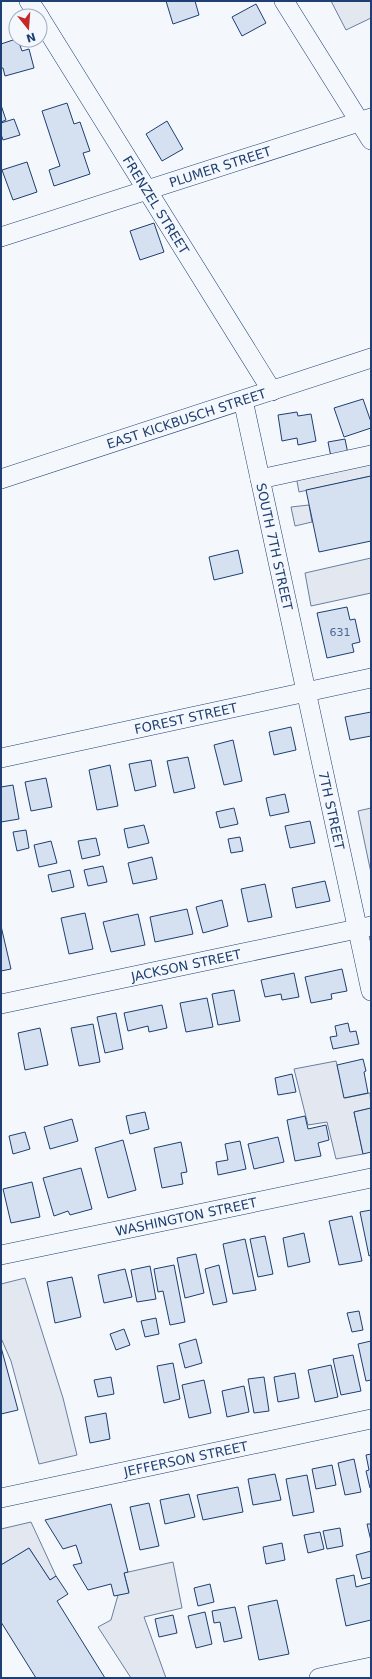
<svg xmlns="http://www.w3.org/2000/svg" width="372" height="1679" viewBox="0 0 372 1679" font-family="'DejaVu Sans',sans-serif">
  <style>
    .parking { fill: #e3e8f0; stroke: #687fa3 }
    .building { fill: #d5e0f0; stroke: #1d3f73 }
    .lines { fill: none; stroke-linecap: round; stroke-linejoin: round }
    .minor-casing { stroke: #1d3f73; stroke-width: 20 }
    .minor { stroke: #f4f7fb; stroke-width: 19 }
    .labels { text-anchor: middle; stroke-width: 3; stroke-linejoin: round; paint-order: stroke }
    .number-label { font-size: 11px; fill: #4b6792 }
    .street-label { font-size: 13px; fill: #1d3f73; stroke: #f4f7fb }
  </style>
  <rect width="100%" height="100%" fill="#f4f7fb"/>
  <!-- parking -->
  <path class="parking" d="M331 1H371V18L346 30Z
    M371 459V476L299 492 296 476Z
    M309 505 312 522 295 526 291 507Z
    M371 558V593L311 606 305 573Z
    M371 808V873L358 811Z
    M336 1061 345 1098 370 1093 371 1108 354 1112 363 1154 336 1159 327 1122 308 1125 294 1069Z
    M25 1278 63 1398 77 1455 39 1464 11 1361 1 1338V1284Z
    M31 1522 56 1576 50 1580 29 1548 1 1565V1529Z
    M173 1562 182 1608 144 1617 166 1678H131L98 1627 111 1620 118 1595 129 1592 124 1573Z"/>
  <!-- building -->
  <path class="building" d="M166 1H195L199 15 173 24Z
    M256 4 266 23 242 36 232 17Z
    M16 39 18 40 22 51 29 49 34 68 5 76 3 68H1V44Z
    M67 103 74 124 80 122 90 151 83 153 90 174 54 186 49 170 60 166 42 111Z
    M1 105 6 120 1 122Z
    M14 119 20 135 3 140 1 134V123Z
    M167 121 183 149 162 161 146 134Z
    M27 162 37 192 13 200 2 170Z
    M154 223 164 252 140 260 130 231Z
    M363 399 371 422V428L344 437 334 408Z
    M297 412 298 416 311 414 316 441 298 445 297 438 282 441 278 415Z
    M345 439 348 454 331 457 328 442Z
    M371 476V541L319 552 306 490Z
    M238 550 243 573 214 580 209 557Z
    M347 607 350 620 355 619 360 642 352 644 354 652 327 658 317 613Z
    M371 712V736L350 740 345 717Z
    M291 727 296 750 274 755 269 732Z
    M233 740 242 781 224 785 214 745Z
    M188 757 195 788 174 793 167 761Z
    M151 760 156 786 135 791 129 764Z
    M110 765 118 806 97 810 89 770Z
    M46 778 52 807 31 811 25 782Z
    M13 785 19 819 1 822V787Z
    M285 794 289 812 270 816 266 798Z
    M234 808 238 824 220 828 216 812Z
    M310 821 315 843 290 848 285 826Z
    M144 825 149 843 128 848 124 829Z
    M26 830 29 848 17 851 13 832Z
    M240 837 243 851 231 853 228 839Z
    M96 838 100 855 82 859 78 841Z
    M51 841 57 863 39 867 34 845Z
    M152 857 157 879 133 884 128 863Z
    M103 866 107 882 88 886 84 870Z
    M70 870 74 887 52 892 48 875Z
    M325 881 330 901 296 908 292 888Z
    M265 884 272 917 248 922 241 889Z
    M222 900 228 926 203 933 196 907Z
    M187 909 193 934 155 942 150 917Z
    M85 913 93 949 69 954 61 918Z
    M138 914 145 945 111 952 103 922Z
    M1 926 11 969 1 971Z
    M342 969 347 991 331 994 332 999 311 1003 305 977Z
    M294 973 299 997 282 1000 281 994 265 997 261 980Z
    M234 990 240 1021 218 1025 212 994Z
    M207 998 213 1027 186 1032 180 1003Z
    M162 1005 167 1028 149 1032 148 1026 128 1031 124 1013Z
    M116 1013 123 1049 105 1053 97 1017Z
    M348 1023 350 1032 356 1031 359 1044 333 1049 330 1037 337 1036 335 1026Z
    M93 1024 100 1062 79 1066 71 1028Z
    M40 1028 48 1065 25 1070 18 1033Z
    M363 1059 366 1071 364 1072 368 1093 344 1098 337 1065Z
    M292 1074 296 1092 278 1095 275 1078Z
    M371 1108V1152L363 1154 354 1112Z
    M145 1112 149 1129 130 1134 126 1116Z
    M305 1116 308 1129 326 1125 329 1140 318 1143 321 1156 295 1161 287 1120Z
    M72 1119 78 1141 50 1149 44 1127Z
    M25 1132 30 1149 13 1154 9 1136Z
    M278 1137 284 1162 254 1169 248 1144Z
    M123 1140 136 1190 108 1198 95 1148Z
    M240 1141 246 1169 218 1175 216 1162 228 1160 225 1144Z
    M181 1142 187 1172 181 1173 183 1184 162 1188 154 1148Z
    M81 1168 92 1209 70 1215 68 1211 54 1216 43 1178Z
    M32 1182 40 1217 11 1223 3 1189Z
    M371 1210V1255L369 1256 360 1212Z
    M352 1216 362 1261 339 1265 329 1221Z
    M304 1233 310 1262 288 1267 283 1238Z
    M265 1236 273 1274 258 1277 250 1239Z
    M245 1239 256 1290 233 1294 223 1244Z
    M196 1254 204 1293 185 1298 177 1258Z
    M174 1265 185 1322 170 1325 163 1291 158 1292 154 1269Z
    M219 1265 227 1302 213 1305 205 1269Z
    M150 1266 156 1299 137 1302 131 1270Z
    M125 1269 132 1297 104 1303 98 1275Z
    M72 1277 81 1317 55 1323 47 1282Z
    M359 1311 363 1330 352 1332 347 1313Z
    M156 1318 159 1334 145 1337 141 1321Z
    M124 1329 130 1345 116 1350 110 1334Z
    M196 1339 202 1363 185 1368 179 1344Z
    M371 1341V1380L366 1381 358 1344Z
    M1 1347 18 1410 1 1414Z
    M353 1355 361 1391 341 1395 333 1359Z
    M173 1363 180 1399 164 1403 157 1366Z
    M331 1365 338 1397 315 1402 308 1370Z
    M295 1373 299 1398 278 1402 274 1377Z
    M111 1377 114 1394 98 1397 94 1380Z
    M264 1377 269 1411 254 1413 248 1379Z
    M204 1380 211 1413 189 1418 182 1385Z
    M244 1386 249 1412 227 1417 222 1391Z
    M106 1413 110 1439 90 1443 85 1417Z
    M371 1454V1487L370 1488 366 1471 369 1470 366 1455Z
    M354 1459 361 1492 345 1495 338 1463Z
    M332 1465 336 1485 316 1489 312 1469Z
    M275 1474 281 1500 253 1505 248 1479Z
    M307 1475 314 1512 293 1516 286 1479Z
    M238 1487 243 1512 203 1520 197 1495Z
    M189 1494 195 1517 165 1524 160 1500Z
    M149 1503 159 1546 140 1550 130 1507Z
    M111 1504 128 1572 124 1573 129 1593 114 1596 111 1584 88 1590 73 1565 82 1563 76 1545 63 1549 45 1520Z
    M367 1524H371V1541Z
    M340 1528 343 1546 327 1549 323 1531Z
    M320 1532 324 1549 308 1553 304 1535Z
    M282 1543 285 1560 266 1564 263 1547Z
    M29 1548 50 1580 56 1576 68 1594 57 1601 105 1678H36L1 1622V1565Z
    M371 1551V1577L362 1579 356 1555Z
    M354 1575 356 1587 371 1583V1620L346 1626 336 1579Z
    M210 1584 214 1602 198 1606 194 1588Z
    M277 1600 289 1654 259 1660 248 1606Z
    M235 1607 242 1638 224 1642 220 1622 214 1623 212 1611Z
    M205 1612 212 1644 196 1648 188 1616Z
    M173 1615 177 1633 159 1637 155 1619Z"/>
  <g class="lines">
    <defs>
      <g id="minor">
        <path d="M29 1 39 16"/>
        <path d="M284 1 371 140"/>
        <path id="s1" d="M40 18 272 391"/>
        <path id="s2" d="M1 237 371 118"/>
        <path id="s3" d="M243 400 371 991"/>
        <path id="s4" d="M1 479 371 358"/>
        <path d="M260 479 371 455"/>
        <path id="s5" d="M1 758 371 678"/>
        <path id="s6" d="M1 1004 371 926"/>
        <path id="s7" d="M1 1255 371 1178"/>
        <path id="s8" d="M1 1498 371 1419"/>
        <path d="M319 1678 371 1667"/>
      </g>
    </defs>
    <!-- minor casing -->
    <use href="#minor" class="minor-casing"/>
    <!-- minor -->
    <use href="#minor" class="minor"/>
  </g>
  <g class="labels">
    <!-- number labels -->
    <g class="number-label">
      <text x="340" y="636">631</text>
    </g>
    <!-- street labels -->
    <g class="street-label">
      <text dy="5" stroke="none"><textPath href="#s2" startOffset="230">PLUMER STREET</textPath></text>
      <text dy="5" stroke="none"><textPath href="#s1" startOffset="220">FRENZEL STREET</textPath></text>
      <text dy="5" stroke="none"><textPath href="#s4" startOffset="195">EAST KICKBUSCH STREET</textPath></text>
      <text dy="5" stroke="none"><textPath href="#s3" startOffset="150">SOUTH 7TH STREET</textPath></text>
      <text dy="5" stroke="none"><textPath href="#s5" startOffset="189">FOREST STREET</textPath></text>
      <text dy="5" stroke="none"><textPath href="#s3" startOffset="420">7TH STREET</textPath></text>
      <text dy="5" stroke="none"><textPath href="#s6" startOffset="189">JACKSON STREET</textPath></text>
      <text dy="5" stroke="none"><textPath href="#s7" startOffset="189">WASHINGTON STREET</textPath></text>
      <text dy="5" stroke="none"><textPath href="#s8" startOffset="189">JEFFERSON STREET</textPath></text>
    </g>
  </g>
  <!-- border -->
  <rect width="372" height="1679" fill="none" stroke="#1d3f73" stroke-width="4"/>
  <!-- north arrow -->
  <g transform="translate(28 28) rotate(163)"><circle r="19" fill="#f4f7fb" stroke="#9eadc5"/>
  <path d="M0-3L7 15L0 10L-7 15Z" fill="#c62828"/>
  <text y="-6" font-size="11" font-weight="bold" text-anchor="middle" fill="#1d3f73">N</text>
  </g>
</svg>
